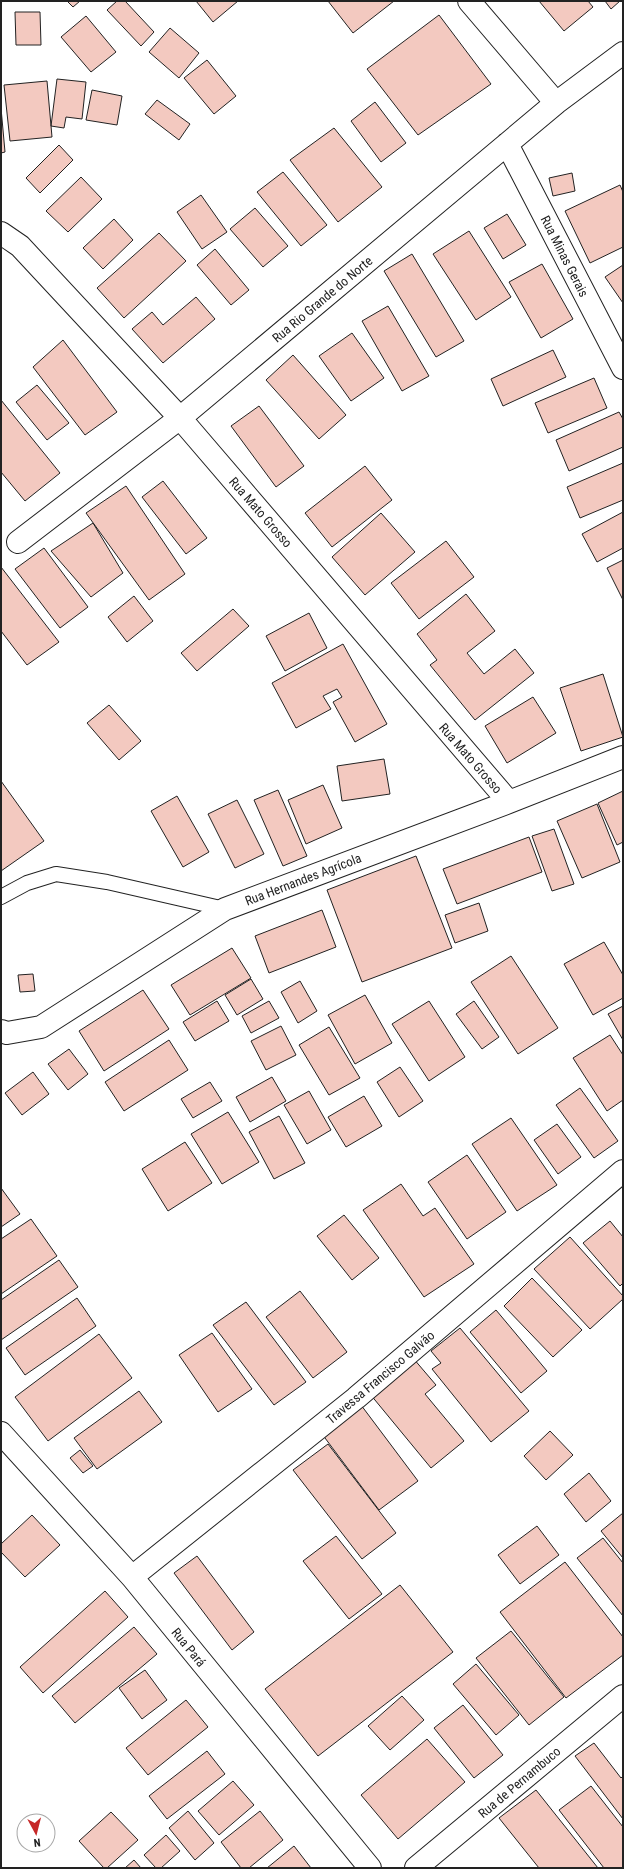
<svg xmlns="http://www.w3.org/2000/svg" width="624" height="1869" viewBox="0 0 624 1869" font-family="'Roboto Condensed',sans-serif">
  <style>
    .building { fill: #f3c9c0; stroke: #222 }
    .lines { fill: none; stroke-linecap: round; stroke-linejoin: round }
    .service-casing { stroke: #222; stroke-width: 16 }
    .minor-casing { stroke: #222; stroke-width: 24 }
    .service { stroke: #fff; stroke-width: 14 }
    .minor { stroke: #fff; stroke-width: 22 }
    .labels { text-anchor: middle; stroke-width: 3; stroke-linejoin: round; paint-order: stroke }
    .street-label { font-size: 13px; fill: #222; stroke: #fff }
  </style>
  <rect width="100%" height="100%" fill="#fff"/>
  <!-- building -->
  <path class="building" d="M67 1H80L73 7Z
    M117 1H125L154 32 141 46 107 10Z
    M196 1H238L213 22Z
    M328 1H394L353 33Z
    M539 1H588L593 7 564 31Z
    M605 1H620L611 9Z
    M15 12H40L41 45H16Z
    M439 15 491 84 418 135 367 69Z
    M86 16 116 52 91 72 61 37Z
    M170 28 199 53 179 78 149 52Z
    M207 60 236 96 214 114 184 78Z
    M57 79 86 82 82 119 66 117 64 128 51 126Z
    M47 81 52 137 10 141 4 85Z
    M92 90 122 96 117 125 86 120Z
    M157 100 190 124 179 140 145 114Z
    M375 102 406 143 381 162 351 121Z
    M1 108 5 152 1 153Z
    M334 128 382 187 338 222 290 160Z
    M59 145 73 160 40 193 26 178Z
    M283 172 327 225 301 246 257 192Z
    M572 173 575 191 553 196 549 178Z
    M81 177 102 199 68 232 46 211Z
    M620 185 623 192V247L590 263 565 211Z
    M201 195 227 232 202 249 177 212Z
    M255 208 288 246 263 267 230 229Z
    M507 214 526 245 503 259 484 228Z
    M114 219 133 240 103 269 83 248Z
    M469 231 511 297 476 320 433 254Z
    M159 233 186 261 124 318 97 288Z
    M215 249 249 290 231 305 197 265Z
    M412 254 464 341 436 357 384 271Z
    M542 264 573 319 541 338 509 282Z
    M623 265V303L605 277Z
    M196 297 215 319 163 363 132 329 152 312 163 325Z
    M388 306 429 376 402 391 362 321Z
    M352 333 384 378 351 401 319 356Z
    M63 340 117 412 85 435 33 367Z
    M553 350 566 377 503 406 491 379Z
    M293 355 346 415 319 439 266 380Z
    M594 378 607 408 548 433 535 403Z
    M37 385 69 423 47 440 16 402Z
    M1 400 60 473 25 501 1 472Z
    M259 406 304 466 276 487 231 426Z
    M619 412 623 419V447L569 471 556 440Z
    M623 463V500L580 518 567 487Z
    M365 466 392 500 332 547 305 513Z
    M163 481 207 538 186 554 142 497Z
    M126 486 185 574 149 600 86 513Z
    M623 512V548L597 562 582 534Z
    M381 513 415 552 365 595 332 557Z
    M93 523 123 573 91 597 51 551Z
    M446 541 474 577 419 619 391 583Z
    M44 548 88 607 60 628 15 569Z
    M623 560V600L607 568Z
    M1 567 59 642 27 665 1 631Z
    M466 594 495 631 467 653 484 674 515 649 534 673 475 720 430 665 437 660 417 634Z
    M134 596 153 621 127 642 108 617Z
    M233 609 249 626 197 671 181 653Z
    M309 613 327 648 285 671 266 636Z
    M343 644 387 724 355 742 333 702 342 697 337 689 323 696 331 709 296 728 272 683Z
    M603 674 623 737 581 751 560 688Z
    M533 697 556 733 507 763 485 726Z
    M109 705 141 741 119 760 87 723Z
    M384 759 390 794 342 801 337 766Z
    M1 781 44 841 1 871Z
    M323 785 342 828 306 844 288 800Z
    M278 790 307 856 283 866 254 800Z
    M623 791V842L617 845 598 803Z
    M177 796 209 852 183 867 151 811Z
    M237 800 264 854 235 868 208 814Z
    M597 804 620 862 582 878 557 821Z
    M554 829 574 884 552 891 532 836Z
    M529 837 542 872 457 904 443 869Z
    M416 856 452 948 362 982 327 890Z
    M479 903 488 931 455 943 445 915Z
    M322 910 336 947 269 973 255 936Z
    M604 942 623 975V998L593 1015 564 964Z
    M232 948 251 978 190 1015 171 985Z
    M511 956 558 1028 518 1054 471 982Z
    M33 974 35 991 20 992 18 975Z
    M251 979 263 999 237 1015 225 995Z
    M300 981 317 1011 298 1023 281 992Z
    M143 990 169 1029 104 1071 79 1031Z
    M365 995 392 1043 355 1064 328 1015Z
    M217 1001 229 1021 195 1041 183 1022Z
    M269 1001 279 1018 251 1033 242 1016Z
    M429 1001 465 1057 429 1081 392 1024Z
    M474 1001 499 1037 482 1049 456 1014Z
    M623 1006V1040L608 1014Z
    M281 1026 296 1055 266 1070 251 1041Z
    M329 1027 360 1078 329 1095 299 1045Z
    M610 1035 623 1055V1100L607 1111 573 1058Z
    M169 1040 188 1070 124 1111 105 1082Z
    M69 1049 88 1074 68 1090 48 1064Z
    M400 1067 423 1101 399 1117 377 1082Z
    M33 1072 49 1094 22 1115 5 1093Z
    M272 1077 286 1101 250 1122 236 1097Z
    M210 1082 222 1101 193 1118 181 1099Z
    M580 1088 618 1141 594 1158 556 1105Z
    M309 1091 331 1130 307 1144 284 1105Z
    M364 1096 382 1126 346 1147 328 1117Z
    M228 1112 259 1162 222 1184 191 1134Z
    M279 1116 305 1163 274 1179 249 1132Z
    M511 1118 557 1185 517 1211 472 1144Z
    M557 1124 581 1157 558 1174 534 1140Z
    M185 1142 212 1183 168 1211 142 1169Z
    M467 1155 506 1212 467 1239 428 1182Z
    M401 1184 423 1216 435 1208 474 1264 424 1297 363 1210Z
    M1 1188 20 1214 1 1227Z
    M344 1215 379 1258 352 1280 317 1236Z
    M31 1219 57 1256 1 1294V1239Z
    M610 1221 623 1237V1283L620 1286 583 1243Z
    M570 1237 623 1296V1299L590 1329 534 1269Z
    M59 1260 78 1287 1 1340V1300Z
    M532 1278 582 1330 553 1357 504 1306Z
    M300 1291 347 1352 313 1378 266 1317Z
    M77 1298 96 1326 25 1375 6 1348Z
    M246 1302 306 1382 274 1405 213 1325Z
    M496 1310 547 1371 521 1393 470 1332Z
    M460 1328 529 1411 491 1442 432 1369 441 1363 431 1351Z
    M212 1333 252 1389 218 1412 179 1355Z
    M99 1334 132 1378 48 1441 15 1397Z
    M413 1358 436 1385 425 1394 464 1441 431 1468 370 1394Z
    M139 1391 162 1422 97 1469 74 1438Z
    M361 1405 418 1481 379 1510 322 1434Z
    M550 1431 573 1455 546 1480 524 1456Z
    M328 1444 396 1533 362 1559 293 1470Z
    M80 1450 93 1466 83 1473 70 1458Z
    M589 1473 611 1501 586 1522 564 1494Z
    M623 1513V1558L601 1531Z
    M32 1515 60 1545 25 1577 1 1552V1544Z
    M537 1526 559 1555 520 1584 498 1555Z
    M336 1536 382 1594 349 1619 303 1561Z
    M603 1538 623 1563V1616L577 1558Z
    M197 1556 254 1632 232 1650 174 1573Z
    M565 1562 623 1637V1655L566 1698 500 1612Z
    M400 1585 453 1652 318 1756 265 1689Z
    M105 1591 128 1617 43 1693 20 1667Z
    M134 1627 157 1654 75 1723 52 1696Z
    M511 1631 564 1697 529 1725 476 1658Z
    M476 1664 519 1715 496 1735 453 1684Z
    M145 1670 167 1700 142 1719 119 1688Z
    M402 1696 424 1720 390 1750 368 1726Z
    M186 1700 208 1727 148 1775 126 1748Z
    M463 1705 503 1755 474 1778 434 1728Z
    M427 1739 465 1782 398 1839 361 1795Z
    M594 1743 621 1778 623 1776V1819L575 1756Z
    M207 1751 225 1774 167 1819 149 1796Z
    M233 1781 254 1805 219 1835 198 1811Z
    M591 1786 623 1827V1868H604L559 1810Z
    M536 1790 598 1868H539L499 1818Z
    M188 1811 214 1843 195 1860 169 1828Z
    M260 1811 283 1840 249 1868H241L221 1842Z
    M111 1812 138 1840 107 1868H104L79 1841Z
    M166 1835 180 1851 161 1868H156L144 1855Z
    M294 1846 311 1868H267Z
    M134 1860 141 1868H125Z"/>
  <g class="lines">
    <defs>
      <path id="service" d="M1 897 27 883 56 874 107 882 225 909"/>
      <path id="minor" d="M469 1 556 103
        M507 144 623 368
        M1 233 20 246 180 418 509 802
        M18 542 180 418 556 103 623 53
        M1 1031 7 1033 41 1027 225 909 509 802 623 757
        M1 1433 132 1577 370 1868
        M132 1577 356 1398 623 1171
        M416 1868 623 1696"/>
    </defs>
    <!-- service casing -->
    <use href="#service" class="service-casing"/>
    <!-- minor casing -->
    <use href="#minor" class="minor-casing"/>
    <!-- service -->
    <use href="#service" class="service"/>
    <!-- minor -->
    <use href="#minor" class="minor"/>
  </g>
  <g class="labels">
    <!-- street labels -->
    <g class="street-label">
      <text transform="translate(565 256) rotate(63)" y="5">Rua Minas Gerais</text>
      <text transform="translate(322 299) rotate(-40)" y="5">Rua Rio Grande do Norte</text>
      <text transform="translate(261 512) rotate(49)" y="5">Rua Mato Grosso</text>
      <text transform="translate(471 758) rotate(49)" y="5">Rua Mato Grosso</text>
      <text transform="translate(303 879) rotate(-21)" y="5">Rua Hernandes Agrícola</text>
      <text transform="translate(380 1377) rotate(-40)" y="5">Travessa Francisco Galvão</text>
      <text transform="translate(189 1647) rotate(51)" y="5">Rua Pará</text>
      <text transform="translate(519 1782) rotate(-40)" y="5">Rua de Pernambuco</text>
    </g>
  </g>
  <!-- border -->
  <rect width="624" height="1869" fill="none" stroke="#222222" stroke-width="4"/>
  <!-- north arrow -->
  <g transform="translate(36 1833) rotate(173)"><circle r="19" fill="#ffffff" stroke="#a7a7a7"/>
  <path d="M0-3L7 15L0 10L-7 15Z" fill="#c62828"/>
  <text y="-6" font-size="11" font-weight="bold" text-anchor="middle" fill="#222222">N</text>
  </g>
</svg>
